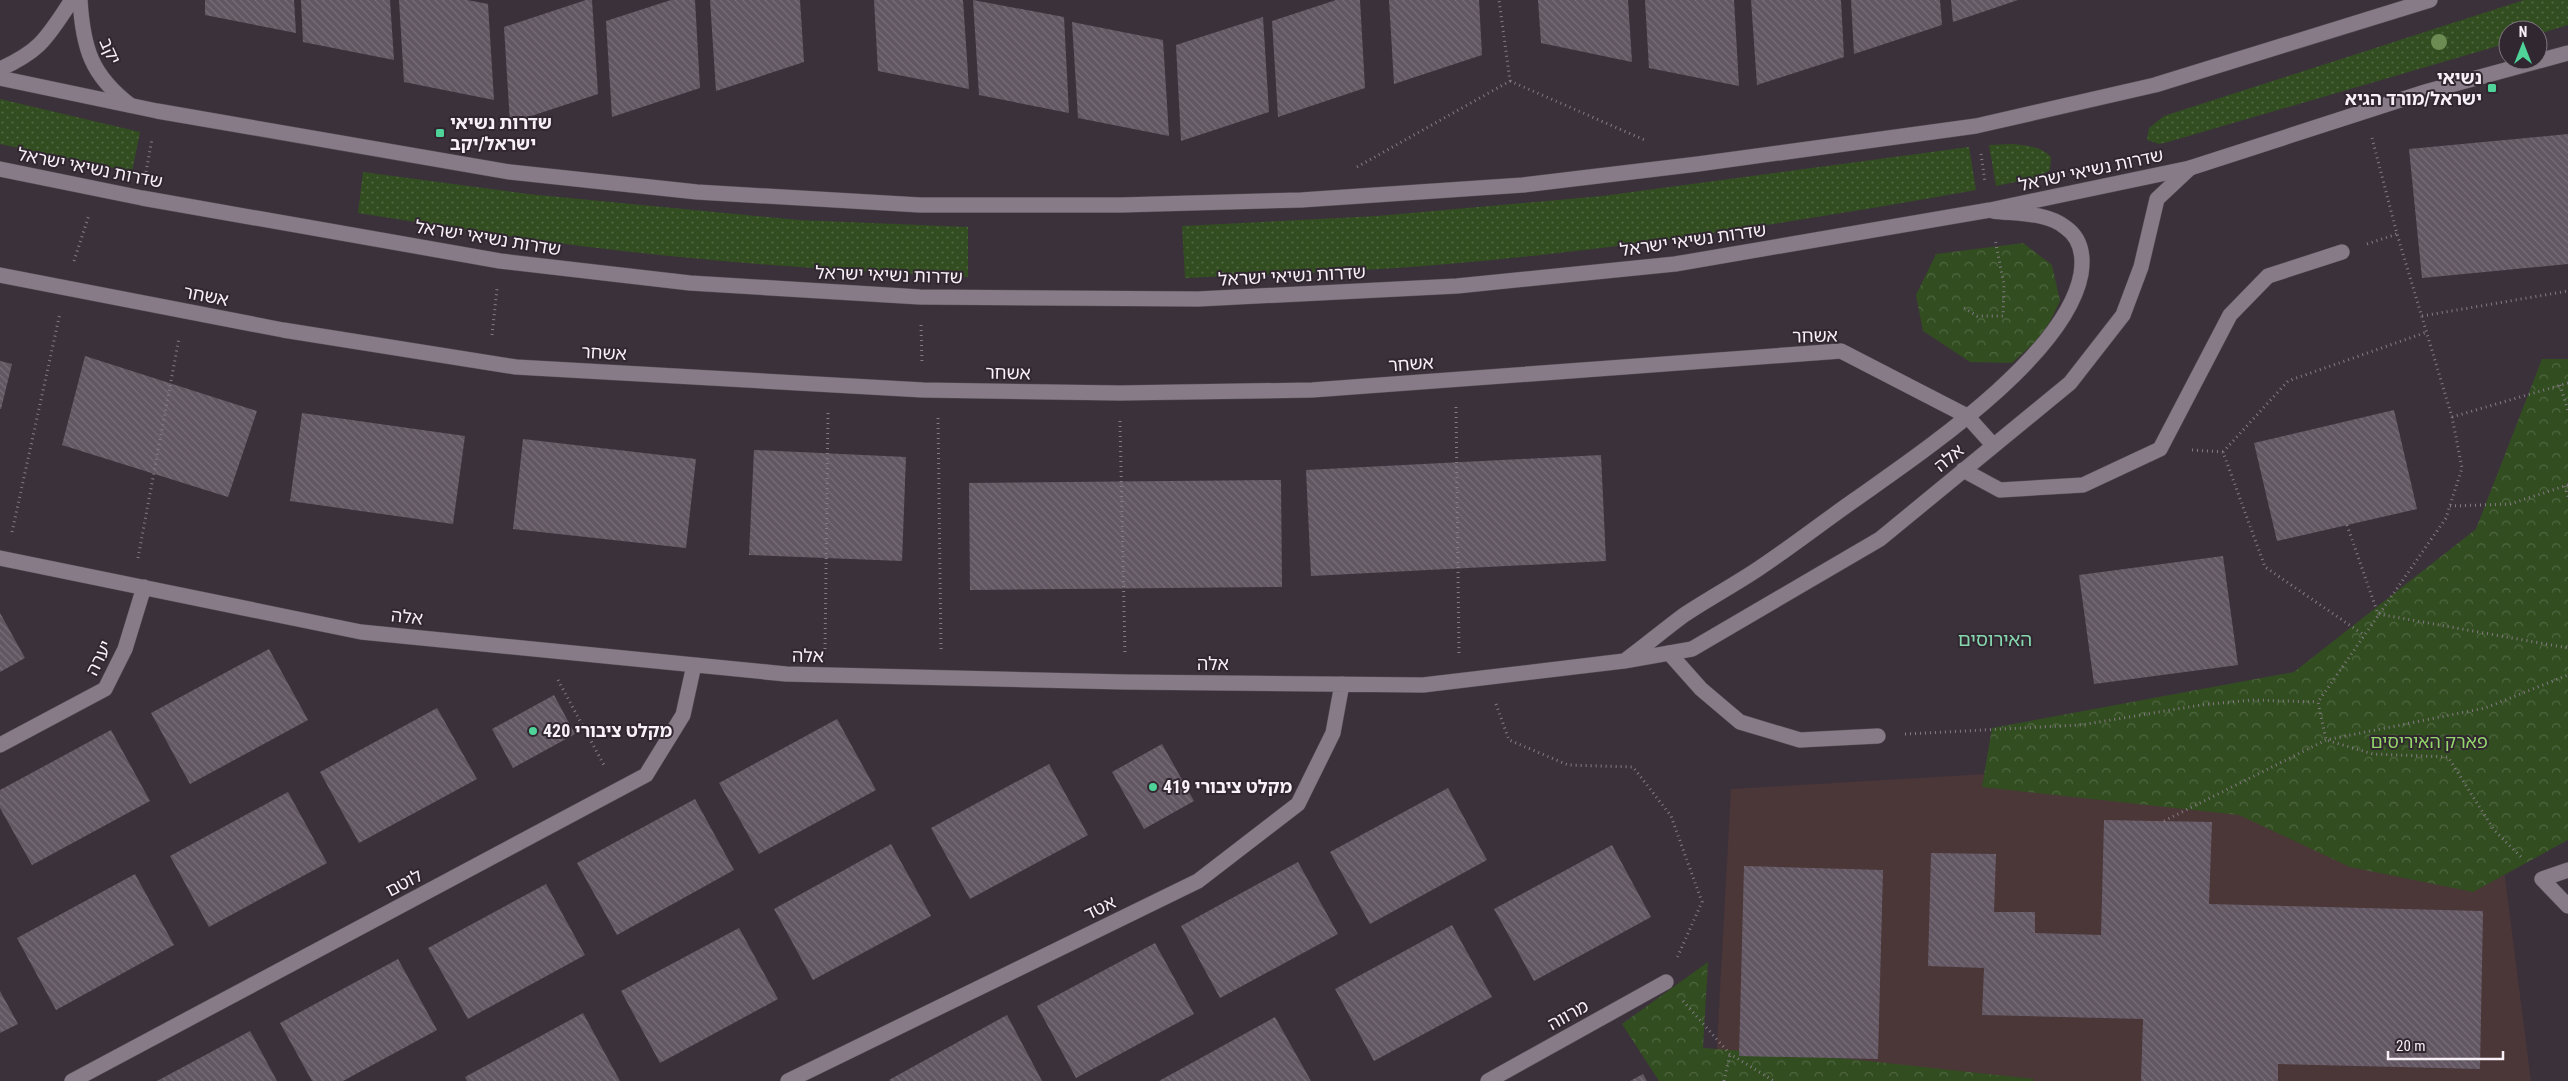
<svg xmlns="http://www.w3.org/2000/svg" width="2568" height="1081" viewBox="0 0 2568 1081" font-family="'Roboto Condensed','Noto Sans Hebrew',sans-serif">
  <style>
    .education { fill: #4b3638 }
    .grass { fill: url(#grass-dots) }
    .park { fill: url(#park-crowns) }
    .building { fill: url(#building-back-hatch) }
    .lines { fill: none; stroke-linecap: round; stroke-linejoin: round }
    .lane-casing { stroke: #554d55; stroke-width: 16 }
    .street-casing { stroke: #554d55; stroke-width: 16 }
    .secondary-casing { stroke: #554d55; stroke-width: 16 }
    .path { stroke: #847b84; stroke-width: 3; stroke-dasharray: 1 4; stroke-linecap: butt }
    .lane { stroke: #867b87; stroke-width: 15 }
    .street { stroke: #867b87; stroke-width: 15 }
    .secondary { stroke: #867b87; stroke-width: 15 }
    .tree { fill: #6c8c54 }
    .poi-dot { fill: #4fd399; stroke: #312731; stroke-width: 2 }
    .labels { text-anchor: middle; stroke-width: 4; stroke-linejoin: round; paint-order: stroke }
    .street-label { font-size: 18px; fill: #f7f0f6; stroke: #312731 }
    .poi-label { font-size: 18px; font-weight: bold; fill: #f7f0f6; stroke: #312731; text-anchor: start }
    .park-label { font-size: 18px; fill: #94d669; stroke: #312731 }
    .neighbourhood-label { font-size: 19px; fill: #86d7ae; stroke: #312731 }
  </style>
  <defs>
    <pattern id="grass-dots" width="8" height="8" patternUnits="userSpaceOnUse" patternTransform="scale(1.25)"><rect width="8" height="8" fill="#324d20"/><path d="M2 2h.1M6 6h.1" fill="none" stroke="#506741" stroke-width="1.8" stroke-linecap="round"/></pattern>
    <pattern id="park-crowns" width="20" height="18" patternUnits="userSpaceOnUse" patternTransform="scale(1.25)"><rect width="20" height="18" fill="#324d20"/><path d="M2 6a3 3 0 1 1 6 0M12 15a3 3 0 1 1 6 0" fill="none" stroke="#506741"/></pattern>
    <pattern id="building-back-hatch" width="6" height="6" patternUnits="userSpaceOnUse" patternTransform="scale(1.25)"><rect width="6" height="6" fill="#615661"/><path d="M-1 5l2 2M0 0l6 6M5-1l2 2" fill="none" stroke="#786f78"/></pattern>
  </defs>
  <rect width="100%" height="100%" fill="#3b313b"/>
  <!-- education -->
  <path class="education" d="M2295 756 2503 862 2531 1081H1715L1731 789Z"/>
  <!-- grass -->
  <path class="grass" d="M2524 0H2568V25L2538 34V30H2508V43L2168 142 2159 144 2147 140 2149 128 2164 116Z
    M0 99 140 132 132 172 0 144Z
    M2013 144C2028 146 2040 146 2051 157L2050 170 2039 177 1996 186 1989 145Z
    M1969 147 1976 190C1779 225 1580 256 1381 269 1316 273 1250 275 1185 278L1182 226 1377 216 1602 196Z
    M363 172 528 194 799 220 968 227V277C868 272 769 266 670 256 565 246 462 229 358 213Z"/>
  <!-- park -->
  <path class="park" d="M2023 243 2052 265 2060 301 2044 334 2012 363 1970 362 1923 331 1916 295 1936 254Z
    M2542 359H2568V840L2473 892 2350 867 2239 815 1982 787 1992 728 2294 672 2476 529Z
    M1708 962 1703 1048 1850 1059 2034 1079 2033 1081H1659L1622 1024Z"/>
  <!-- building -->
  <path class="building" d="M205 0H294L296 33 205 15Z
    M301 0H390L394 60 303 42Z
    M399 0H467L488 4 494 100 404 82Z
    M586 0H592L598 94 510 123 504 27Z
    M671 0H695L700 88 612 117 606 21Z
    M710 0H800L804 62 716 91Z
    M874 0H963L969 89 878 71Z
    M973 0 1064 17 1069 113 979 95Z
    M1336 0H1360L1365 88 1278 117 1272 21Z
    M1389 0H1479L1482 55 1394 84Z
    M1538 0H1628L1632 62 1541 43Z
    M1645 0H1734L1739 86 1649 68Z
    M1751 0H1841L1844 57 1757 85Z
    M1851 0H1940L1942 25 1854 54Z
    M1951 0H2018L1953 22Z
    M1263 17 1269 112 1181 141 1176 45Z
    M1072 22 1163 40 1169 136 1078 118Z
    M2568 134V264L2422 278 2409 149Z
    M85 356 257 411 228 497 62 445Z
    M0 361 12 364 1 409H0Z
    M2394 410 2417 509 2277 541 2254 443Z
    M302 413 465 436 453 524 290 501Z
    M523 439 696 459 686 548 513 529Z
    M754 450 906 457 902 561 749 555Z
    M1601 455 1606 561 1311 576 1306 470Z
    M1281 480 1282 587 970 590 969 483Z
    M2223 556 2238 665 2094 684 2079 575Z
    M0 613 25 658 0 672Z
    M269 649 308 720 190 784 151 713Z
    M554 695 575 734 513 768 492 729Z
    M437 708 477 779 359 843 320 772Z
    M837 719 876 790 759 854 719 783Z
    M111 730 150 801 32 865 0 808V790Z
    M1162 744 1194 801 1144 829 1112 772Z
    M1049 764 1088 835 970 899 931 828Z
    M1448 788 1487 860 1370 924 1330 852Z
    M288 792 327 863 209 927 170 856Z
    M695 799 734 870 617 935 577 863Z
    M2104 820 2212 822 2209 904 2483 911 2480 1069 2278 1064V1081H2141L2143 1019 1982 1015 1984 968 1928 966 1931 853 1996 854 1994 912H2035V933L2101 935Z
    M891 844 931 916 813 980 774 909Z
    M1612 845 1651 917 1534 981 1494 909Z
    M1298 862 1338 934 1220 998 1181 926Z
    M1744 866 1883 870 1878 1059 1739 1056Z
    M135 874 174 945 56 1010 17 938Z
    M546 884 585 955 468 1019 428 948Z
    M1452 925 1492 997 1374 1061 1335 989Z
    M739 928 778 999 660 1063 621 991Z
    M1155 943 1194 1014 1076 1078 1037 1006Z
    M398 959 437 1030 343 1081H312L280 1023Z
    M0 991 18 1024 0 1033Z
    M583 1013 620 1081H467L465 1077Z
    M1007 1015 1042 1081H890L889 1080Z
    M1275 1017 1311 1081H1159Z
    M250 1031 277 1081H157Z
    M1643 1074 1647 1081H1630Z"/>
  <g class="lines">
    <defs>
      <path id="lane" d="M1669 653 1701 689 1740 722 1800 740 1878 736"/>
      <path id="street" d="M80 0C83 48 91 75 130 105
        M0 69C42 50 47 37 72 0
        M0 275 283 330 516 367 923 390 1120 393 1312 390 1841 351 1967 416 1993 445
        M1963 470 2000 490 2083 485 2160 449 2230 315 2268 276 2342 252
        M0 558 361 632 786 674 1125 682 1423 685 1624 661 1692 649 1880 539 2070 383 2123 315 2141 267 2157 199 2190 168
        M1627 659C1646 645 1665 629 1684 615 1708 599 1734 585 1758 569 1791 547 1823 522 1856 499 1922 452 2066 356 2081 274 2084 255 2081 238 2065 227 2046 212 2016 214 1993 211
        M0 745 105 689 125 649 144 587
        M2568 870 2542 879 2568 906
        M72 1081 646 775 683 715 694 665
        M788 1081 1198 881 1298 804 1333 733 1342 684
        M1488 1081 1666 982"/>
      <path id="secondary" d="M0 78 157 111 510 172 697 192 920 205H1121L1301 200 1523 185 1698 164 1976 126 2155 85 2430 0
        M0 169 142 198 500 261 690 283 920 297 1198 299 1457 286 1675 264 1990 210 2190 168 2425 92 2568 53"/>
    </defs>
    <!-- lane casing -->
    <use href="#lane" class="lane-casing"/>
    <!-- street casing -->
    <use href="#street" class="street-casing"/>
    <!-- secondary casing -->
    <use href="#secondary" class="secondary-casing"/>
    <!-- path -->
    <path class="path" d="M1510 81 1647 141
      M2372 138 2397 234 2452 417 2462 468 2446 518 2318 702 2326 740 2373 754 2448 757 2494 830 2523 859
      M1981 154 1985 182
      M1357 167 1510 81 1499 0
      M146 172 152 139
      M2367 244 2397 234
      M74 261 89 215
      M1964 308 1977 316H2003L2004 285 1995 239
      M2422 316 2568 291
      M921 325 922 364
      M492 335 497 289
      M2560 385 2568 411
      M1456 407 1459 654
      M2452 417 2568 383
      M938 418 941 649
      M1120 421 1125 655
      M2192 450 2223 452 2265 567 2364 635
      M2223 452 2288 381 2427 332
      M2565 486 2568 497
      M2450 506 2510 504 2568 485
      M2347 525 2378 614 2568 648
      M12 532 60 313
      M138 558 179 338
      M825 649 828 413
      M558 680 605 767
      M1496 704 1509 740 1568 765 1633 767 1671 816 1702 902 1677 958
      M1905 734 2081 725 2201 705 2252 700 2318 702
      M2164 821 2326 740 2485 708 2568 675
      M1683 1001 1730 1054 1774 1081
      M1724 1081 1730 1054"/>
    <!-- lane -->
    <use href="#lane" class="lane"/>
    <!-- street -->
    <use href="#street" class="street"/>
    <!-- secondary -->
    <use href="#secondary" class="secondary"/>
  </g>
  <!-- trees -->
  <circle class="tree" cx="2439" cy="42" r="8"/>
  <!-- markers -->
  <g class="poi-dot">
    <rect x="2487" y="83" width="10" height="10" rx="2.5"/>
    <rect x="435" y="128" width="10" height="10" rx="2.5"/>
    <circle cx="533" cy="731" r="5"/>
    <circle cx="1153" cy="787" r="5"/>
  </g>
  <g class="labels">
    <!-- street labels -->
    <g class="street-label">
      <text transform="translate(110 51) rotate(66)" y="6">יקב</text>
      <text transform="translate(90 168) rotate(11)" y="6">שדרות נשיאי ישראל</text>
      <text transform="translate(2091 170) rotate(-12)" y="6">שדרות נשיאי ישראל</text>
      <text transform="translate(488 238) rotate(9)" y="6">שדרות נשיאי ישראל</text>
      <text transform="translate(1693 240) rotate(-8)" y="6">שדרות נשיאי ישראל</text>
      <text transform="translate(889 275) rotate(2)" y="6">שדרות נשיאי ישראל</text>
      <text transform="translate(1292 276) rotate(-3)" y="6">שדרות נשיאי ישראל</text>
      <text transform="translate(206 296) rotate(11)" y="6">אשחר</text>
      <text transform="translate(1815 336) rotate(-1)" y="6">אשחר</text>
      <text transform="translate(604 353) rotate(3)" y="6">אשחר</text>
      <text transform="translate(1411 364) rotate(-4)" y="6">אשחר</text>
      <text transform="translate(1008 373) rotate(1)" y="6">אשחר</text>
      <text transform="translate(1949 458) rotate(-40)" y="6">אלה</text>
      <text transform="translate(407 617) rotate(6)" y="6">אלה</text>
      <text transform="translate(808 656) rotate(1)" y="6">אלה</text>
      <text transform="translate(99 658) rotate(-64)" y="6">יערה</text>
      <text x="1213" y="670">אלה</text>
      <text transform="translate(404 883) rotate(-28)" y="6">לוטם</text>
      <text transform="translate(1100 908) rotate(-26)" y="6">אטד</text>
      <text transform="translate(1568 1015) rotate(-29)" y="6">מרווה</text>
    </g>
    <!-- poi labels -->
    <g class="poi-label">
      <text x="2482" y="84" text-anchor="end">נשיאי<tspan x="2482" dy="21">ישראל/מורד הגיא</tspan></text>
      <text x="450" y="129">שדרות נשיאי<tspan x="450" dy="21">ישראל/יקב</tspan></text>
      <text x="543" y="737">מקלט ציבורי 420</text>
      <text x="1163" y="793">מקלט ציבורי 419</text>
    </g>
    <!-- park labels -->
    <g class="park-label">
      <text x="2429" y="748">פארק האיריסים</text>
    </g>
    <!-- neighbourhood labels -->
    <g class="neighbourhood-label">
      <text x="1995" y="646">האירוסים</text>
    </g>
  </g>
  <!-- north arrow -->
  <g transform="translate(2523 45)"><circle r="24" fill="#312731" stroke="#807780"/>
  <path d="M0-4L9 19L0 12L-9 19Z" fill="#4fd399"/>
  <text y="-8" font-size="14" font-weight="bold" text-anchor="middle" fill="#f7f0f6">N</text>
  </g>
  <!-- scale -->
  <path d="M2388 1051v8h115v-8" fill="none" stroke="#f7f0f6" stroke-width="2.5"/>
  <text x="2396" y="1051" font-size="15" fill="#f7f0f6" stroke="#312731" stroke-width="4" paint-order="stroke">20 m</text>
</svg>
